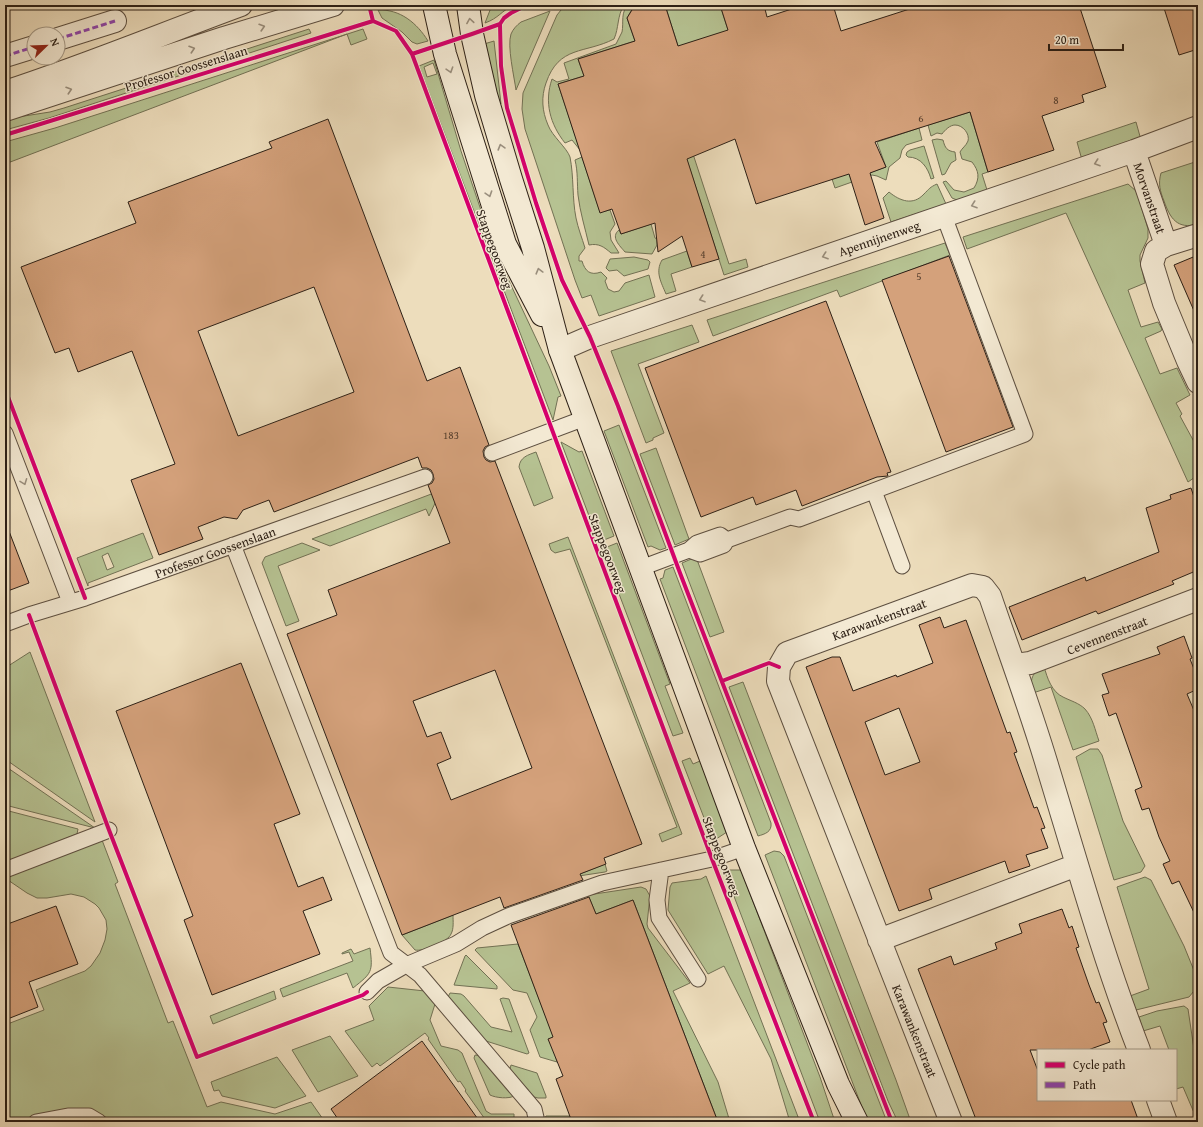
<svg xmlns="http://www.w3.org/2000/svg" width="1203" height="1127" viewBox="0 0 1203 1127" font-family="'Gentium Book Plus',serif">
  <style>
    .green { fill: #b6c292; stroke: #727154; fill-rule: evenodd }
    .building { fill: #d4a17b; stroke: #2d2016; fill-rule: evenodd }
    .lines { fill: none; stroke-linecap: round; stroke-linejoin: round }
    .lane-casing { stroke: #5d4f40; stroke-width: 17 }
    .street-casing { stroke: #5d4f40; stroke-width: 24 }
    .secondary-casing { stroke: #2d2016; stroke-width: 24 }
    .lane { stroke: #f3e9d3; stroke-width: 15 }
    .street { stroke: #f3e9d3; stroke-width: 22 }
    .secondary { stroke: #f3e9d3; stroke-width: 22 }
    .quiet { stroke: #8e44ad; stroke-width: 3; stroke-dasharray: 6 3; stroke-linecap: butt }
    .cycleway-casing { stroke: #f3e9d3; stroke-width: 6 }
    .cycleway { stroke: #d6006c; stroke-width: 4 }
    .oneway { stroke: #9a8f7e }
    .labels { text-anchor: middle; stroke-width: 3; stroke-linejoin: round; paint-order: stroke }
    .number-label { font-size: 11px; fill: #57402f }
    .street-label { font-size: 13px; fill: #2d2016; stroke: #f3e9d3 }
  </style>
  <rect width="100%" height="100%" fill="#edddbc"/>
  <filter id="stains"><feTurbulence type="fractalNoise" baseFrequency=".005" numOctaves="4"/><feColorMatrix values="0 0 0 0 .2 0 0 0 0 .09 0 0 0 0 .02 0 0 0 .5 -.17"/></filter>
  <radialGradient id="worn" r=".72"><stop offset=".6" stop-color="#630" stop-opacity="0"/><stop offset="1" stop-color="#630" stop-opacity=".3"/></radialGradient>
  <!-- green -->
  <path class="green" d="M492 5H514C501 11 499 18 485 23Z
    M565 5H624C617 16 619 28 614 39 585 54 559 45 546 83 541 97 542 111 548 125 552 136 567 148 570 157 574 177 572 198 576 218 578 228 582 238 585 248L579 256V261H582C585 271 590 276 601 272L607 278 605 281 608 289 614 292 619 291 625 283 649 275 655 297 599 316 591 295 582 298 575 280 525 129 522 109 523 93 557 15Z
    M629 5H636L637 10 631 11 627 18 635 41 578 59 584 76 558 84 580 150 572 140 565 143C550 124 544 102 552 79L557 82 569 79 564 63 616 44C618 40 620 36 622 32 624 23 620 11 629 5Z
    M665 5H720L728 30 686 71Z
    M378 10C400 9 417 23 428 41L417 44 412 42 402 32 382 18Z
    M550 11 516 90C514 76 507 46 511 34 513 29 517 25 521 22Z
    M309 29 311 33 49 118 5 130V119L50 112 64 108Z
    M363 29 367 39 351 45 347 34 5 164V142L55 128Z
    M494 41 501 104H499L484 44Z
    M434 60 461 151 488 231 502 266 549 366 561 396 558 397 553 420 419 66ZM433 63 437 74 427 77 424 67Z
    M820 85 851 179 886 167 877 142 919 128 922 140 906 145 902 150 900 158 889 167 886 180 877 176 872 175 835 188 832 179Z
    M970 112 988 172 982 174 987 190 957 200 952 198 943 182 946 181 954 190 964 192 974 188C980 178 979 171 972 162L962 159 960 152C962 148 966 146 968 141 970 134 963 125 955 125 950 125 945 130 942 134L937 133 931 136 928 125Z
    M1136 122 1141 140 1082 160 1077 142Z
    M937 139 943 140C945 148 947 151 955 152L956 160 951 163 945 174 942 175 932 140Z
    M924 146 934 178 931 179C928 168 921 157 908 157L906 155 907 152 910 150Z
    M693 154 729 264 746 259 748 267 724 275 686 157Z
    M582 157 600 212 610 210 615 224 610 232 611 240 619 253H611C604 247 599 243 589 245 585 228 580 212 578 195 577 183 578 172 575 160Z
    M1198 161V224C1177 230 1170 218 1164 201 1160 191 1158 184 1161 173Z
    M937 184 946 204 891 222 883 198 889 192C900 201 913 206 924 194 929 189 930 187 937 184Z
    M1128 184 1136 191 1138 196 1148 229V238L1140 255V261L1145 283 1128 290 1141 327 1158 322 1162 329 1161 331 1145 338 1160 374 1177 368 1190 395 1176 403 1182 414 1180 416 1198 449V475L1188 482 1066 213 967 249 963 237Z
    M651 224 655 238 657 239V245L652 254 625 252C620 246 610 237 619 230L621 234Z
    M945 243 950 255 840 297 837 290 713 336 707 320Z
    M687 251 692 267 671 274 676 291 666 294C661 282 655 272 662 260Z
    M634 257 648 260 650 262 648 269 624 276 617 270 609 271 606 268 610 259Z
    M692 325 699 342 638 364 664 433 653 438V440L646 443 611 351Z
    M619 425 666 548 660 550 651 546 648 547 604 431Z
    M561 442 579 452 582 451 614 536 599 542Z
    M656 448 689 539 675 545 640 454Z
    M536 452 553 498 534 506 519 467C520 457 528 455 536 452Z
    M434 493 437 499 429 516 426 509 330 546 312 539Z
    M143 533 153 558 88 583V586L77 558ZM108 553 114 567 107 570 102 556Z
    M568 537 682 834 664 841 662 842 659 834 677 827 570 549 555 553 551 550 549 544Z
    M302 543 320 550 278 566 299 621 286 626 262 563 265 557Z
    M617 543 670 684 665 686 683 733 673 736 602 549Z
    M696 557 724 632 710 637 682 563Z
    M673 567 771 823C772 832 765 834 758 836L660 579 663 578 665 570Z
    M30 652 95 822 5 759V668Z
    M1044 666C1047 678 1052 692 1063 697 1071 701 1079 703 1085 709 1093 718 1095 730 1099 741L1073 750 1051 687 1033 693C1029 680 1032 672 1044 666Z
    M743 682 896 1080 911 1122H898L888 1101 729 687Z
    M1090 749H1098L1102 755 1123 821 1145 866 1141 872 1114 880 1076 757Z
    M690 758 693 764 700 761 727 832 713 841 682 761Z
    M5 766 95 828 5 805Z
    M5 810 78 829 77 834 5 862Z
    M102 840 118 882 115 884 168 1023 173 1021 207 1107 221 1102 275 1114 311 1102 325 1122H5V1025L44 1010 36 990 85 971 91 966 100 953 105 940 107 929 106 920 99 908 95 904 84 897 71 894 47 898H37L27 893 5 878Z
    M774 851 780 852 784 856 887 1122H868L865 1115 765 855Z
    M605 864 607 871 605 872 572 877Z
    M724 870H741L820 1077 835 1122H820Z
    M706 876 800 1122H790L771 1059 724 966 708 974 668 910 670 887 672 883 701 879Z
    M1145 877 1151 880 1184 946 1195 973 1194 991 1189 997 1136 1010 1130 996 1149 989 1117 887Z
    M641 887 646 889 650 896 647 924 648 928 690 983 673 991 718 1082 730 1122H718L633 900 596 914 588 895Z
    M453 915C453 921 454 929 451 934 449 941 423 952 415 950L402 935Z
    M518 944 561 1056 556 1058 557 1062 540 1057 530 1030 537 1017 527 993 513 990 475 950 477 948Z
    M370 948C373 972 372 973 353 988L347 973 283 997 280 989 353 961 349 952 342 954V953L351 949 354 954Z
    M466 955 497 986V989L454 985 465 956Z
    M388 987 425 991 435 1004 430 1020 441 1046 458 1050 462 1053 486 1111 491 1114H514V1122H487L465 1091 466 1090 460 1081 458 1082 428 1039 429 1038 425 1033 380 1066 377 1063 372 1067 345 1031 374 1020 369 1006Z
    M274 991 276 999 213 1024 210 1016Z
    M450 993 461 994 464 996 491 1027 512 1032 500 999 503 998 509 999 529 1053 527 1054 486 1041 448 997Z
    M1184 1006 1188 1009 1198 1076V1122L1183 1087 1176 1089V1050H1169L1160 1026 1143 1031 1139 1017 1157 1011Z
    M330 1036 358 1076 318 1092 292 1050Z
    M475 1055 482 1056 514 1096C509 1099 496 1098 490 1095L474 1058Z
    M277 1057 306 1096 275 1108 222 1096 219 1090 214 1091 211 1082Z
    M511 1065 537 1073 546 1096V1098H538L534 1097 510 1069Z
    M546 1116H570L573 1122H543Z"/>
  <!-- building -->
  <path class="building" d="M635 5H665L678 46 728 30 720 5H764L767 17 804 5H833L841 31 922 5H1079L1106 87 1082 95 1084 102 1042 116 1054 150 988 172 970 112 875 142 886 167 870 173 884 218 865 225 849 174 756 204 735 139 687 159 719 259 692 267 682 236 658 252 655 223 621 234 612 209 600 213 558 84 584 76 578 59 635 41 627 18Z
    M1163 5H1198V49L1179 55Z
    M328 119 427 381 460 367 489 445 485 447 483 451 484 457 486 460 490 462 495 461 642 844 604 858 606 864 580 874 583 880 504 908 500 897 402 935 287 634 337 615 328 590 450 543 428 485 432 483 434 479 433 474 431 470 427 468H422L418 457 274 512 269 500 243 510 237 519 224 517 198 527 203 539 159 555 131 480 175 464 132 351 78 372 69 348 55 353 21 267 136 223 128 202 272 148 269 142ZM314 287 354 392 238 436 198 331ZM495 670 532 768 451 800 437 764 451 758 441 732 427 737 413 701Z
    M1198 255V320L1174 265Z
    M949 256 1013 427 946 452 882 280Z
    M826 301 891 472 887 473 888 476 877 477 802 506 796 490 756 505 753 497 701 517 645 368Z
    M1191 488 1198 509V570L1172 581 1174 584 1098 614 1096 611 1022 640 1009 607 1085 577 1086 581 1159 552 1146 508 1171 499 1170 495Z
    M5 526H7L29 583 5 592Z
    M940 617 944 628 966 620 1007 733 1010 732 1017 752 1014 753 1034 808 1037 807 1045 828 1041 829 1048 848 1026 855 1030 866 1009 873 1005 861 929 889 932 899 899 911 806 667 832 657H840L853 691 896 675 897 677 933 663 919 625ZM899 708 920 762 885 775 865 722Z
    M1184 636 1192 658 1190 659 1198 679V689L1187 694 1198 720V921L1179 881 1172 884 1163 864 1170 861 1159 837 1149 808 1142 810 1135 790 1142 787 1116 713 1109 716 1102 695 1109 693 1102 674 1160 654 1157 647Z
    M241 663 300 814 274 824 298 887 323 877 332 900 303 911 320 954 212 995 184 920 193 916 116 711Z
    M589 897 596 914 633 900 718 1122H572L556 1079 563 1076 548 1039 553 1037 511 925Z
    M56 906 78 964 29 982 38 1007 5 1020V925Z
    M1062 909 1069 928 1072 926 1079 947 1076 948 1089 985 1096 1003 1099 1002 1107 1022 1103 1023 1110 1042 1088 1050H1030L1038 1071V1100H1131L1139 1122H977L918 969 951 956 954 965 997 949 995 943 1022 933 1019 924Z
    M422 1041 480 1122H340L331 1109Z"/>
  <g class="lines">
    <defs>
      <path id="lane" d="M5 433 70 602
        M492 453 585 418
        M874 491 902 566
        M233 545 391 953 420 975 534 1109 537 1122
        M689 550 700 554 724 545 727 540
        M641 568 689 550 697 543 720 535 727 540 790 517 799 519 1025 434 944 216
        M5 624 29 615 85 598 425 477
        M5 870 109 830
        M661 870 657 900 659 918 698 979
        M367 992 378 981 406 965 456 944 482 928 508 916 602 883 712 859 744 848
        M36 1122 68 1116H89L99 1122"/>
      <path id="street" d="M58 39 115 21
        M5 56 34 47
        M5 92C85 66 162 34 241 5
        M5 110 224 38 333 5
        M1134 151 1166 245
        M1198 235 1166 245 1156 251 1152 264 1164 303 1188 361 1198 382
        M560 350 590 337 1134 151 1198 127
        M1014 665 1030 663 1198 599
        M879 940 1077 865
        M1158 1100 1166 1122
        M951 1122 778 681 779 667 787 653 972 585 983 587 990 596C1009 652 1030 708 1047 765 1076 860 1103 957 1139 1050"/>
      <path id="secondary" d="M434 5 445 54 505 244 542 315
        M468 5 472 34 486 95 511 179 533 248 560 350 744 848 838 1084 857 1122"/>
    </defs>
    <!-- lane casing -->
    <use href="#lane" class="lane-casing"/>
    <!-- street casing -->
    <use href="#street" class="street-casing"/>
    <!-- secondary casing -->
    <use href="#secondary" class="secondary-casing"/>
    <!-- lane -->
    <use href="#lane" class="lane"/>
    <!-- street -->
    <use href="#street" class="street"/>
    <!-- secondary -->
    <use href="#secondary" class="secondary"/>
    <!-- quiet -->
    <path class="quiet" d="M58 39 115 21
      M5 56 34 47"/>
    <defs>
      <path id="cycleway" d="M369 5 373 21 396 31 412 54 712 859 814 1122
        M527 5 511 13 504 18 500 24 501 66 507 108 536 203 562 280 590 337 618 406 680 573 892 1122
        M412 54 472 34 500 24
        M5 135 373 21
        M5 389 85 598
        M29 615 109 830 197 1057 363 995 367 992
        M722 681 769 663 779 667"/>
    </defs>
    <!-- cycleway casing -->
    <use href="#cycleway" class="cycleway-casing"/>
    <!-- cycleway -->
    <use href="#cycleway" class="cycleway"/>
  </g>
  <!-- one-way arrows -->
  <defs><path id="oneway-chevron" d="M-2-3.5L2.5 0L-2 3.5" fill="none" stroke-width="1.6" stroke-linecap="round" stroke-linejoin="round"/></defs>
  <g class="oneway">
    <use href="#oneway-chevron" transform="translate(470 21) rotate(-99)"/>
    <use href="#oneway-chevron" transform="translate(262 27) rotate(-17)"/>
    <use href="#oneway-chevron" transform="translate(192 49) rotate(-18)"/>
    <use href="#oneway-chevron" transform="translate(450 70) rotate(72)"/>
    <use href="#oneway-chevron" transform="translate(69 90) rotate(-18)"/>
    <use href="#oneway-chevron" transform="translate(501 147) rotate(-106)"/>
    <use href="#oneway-chevron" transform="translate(1097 163) rotate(161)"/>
    <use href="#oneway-chevron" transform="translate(489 194) rotate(72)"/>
    <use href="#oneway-chevron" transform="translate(974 205) rotate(161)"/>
    <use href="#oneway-chevron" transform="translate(825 256) rotate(161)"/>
    <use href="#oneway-chevron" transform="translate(539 271) rotate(-105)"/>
    <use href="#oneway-chevron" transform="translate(702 299) rotate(161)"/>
    <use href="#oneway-chevron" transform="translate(24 482) rotate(69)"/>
  </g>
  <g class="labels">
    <!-- number labels -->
    <g class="number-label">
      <text x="1056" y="104">8</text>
      <text x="921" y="122">6</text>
      <text x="703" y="258">4</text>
      <text x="919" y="280">5</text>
      <text x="451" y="439">183</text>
    </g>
    <!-- street labels -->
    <g class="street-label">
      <text transform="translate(186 68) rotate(-17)" y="5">Professor Goossenslaan</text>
      <text transform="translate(1150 198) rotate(71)" y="5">Morvanstraat</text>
      <text transform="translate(879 238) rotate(-19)" y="5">Apennijnenweg</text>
      <text transform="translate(495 249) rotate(70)" y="5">Stappegoorweg</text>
      <text transform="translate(215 552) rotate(-20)" y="5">Professor Goossenslaan</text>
      <text transform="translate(608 553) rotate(69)" y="5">Stappegoorweg</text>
      <text transform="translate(879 619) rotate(-20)" y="5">Karawankenstraat</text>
      <text transform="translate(1107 635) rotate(-21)" y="5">Cevennenstraat</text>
      <text transform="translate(722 856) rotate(69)" y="5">Stappegoorweg</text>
      <text transform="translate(915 1031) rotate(68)" y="5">Karawankenstraat</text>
    </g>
  </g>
  <!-- margin -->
  <rect width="1203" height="1127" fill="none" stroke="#edddbc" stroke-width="20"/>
  <rect x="6" y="6" width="1191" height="1115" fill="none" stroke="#2d2016" stroke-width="2"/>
  <rect x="10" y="10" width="1183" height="1107" fill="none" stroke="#2d2016"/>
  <!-- legend -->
  <rect x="1037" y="1049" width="140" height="52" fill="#f3e9d3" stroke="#a49987"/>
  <rect x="1045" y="1062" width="20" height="6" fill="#d6006c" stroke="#a49987"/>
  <text x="1073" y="1069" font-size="12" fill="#2d2016">Cycle path</text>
  <rect x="1045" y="1082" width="20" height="6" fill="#8e44ad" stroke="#a49987"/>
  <text x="1073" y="1089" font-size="12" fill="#2d2016">Path</text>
  <!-- north arrow -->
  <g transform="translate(46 46) rotate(67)"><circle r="19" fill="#f3e9d3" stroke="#a49987"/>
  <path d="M0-3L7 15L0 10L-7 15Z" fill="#8f2418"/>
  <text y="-6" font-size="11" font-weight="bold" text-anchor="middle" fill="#2d2016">N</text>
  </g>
  <!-- scale -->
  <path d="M1049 44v6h74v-6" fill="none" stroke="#2d2016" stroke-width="2"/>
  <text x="1055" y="44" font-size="12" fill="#2d2016" stroke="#f3e9d3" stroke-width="3" paint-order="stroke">20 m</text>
  <rect width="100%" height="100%" filter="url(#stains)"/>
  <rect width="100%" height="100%" fill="url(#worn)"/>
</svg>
